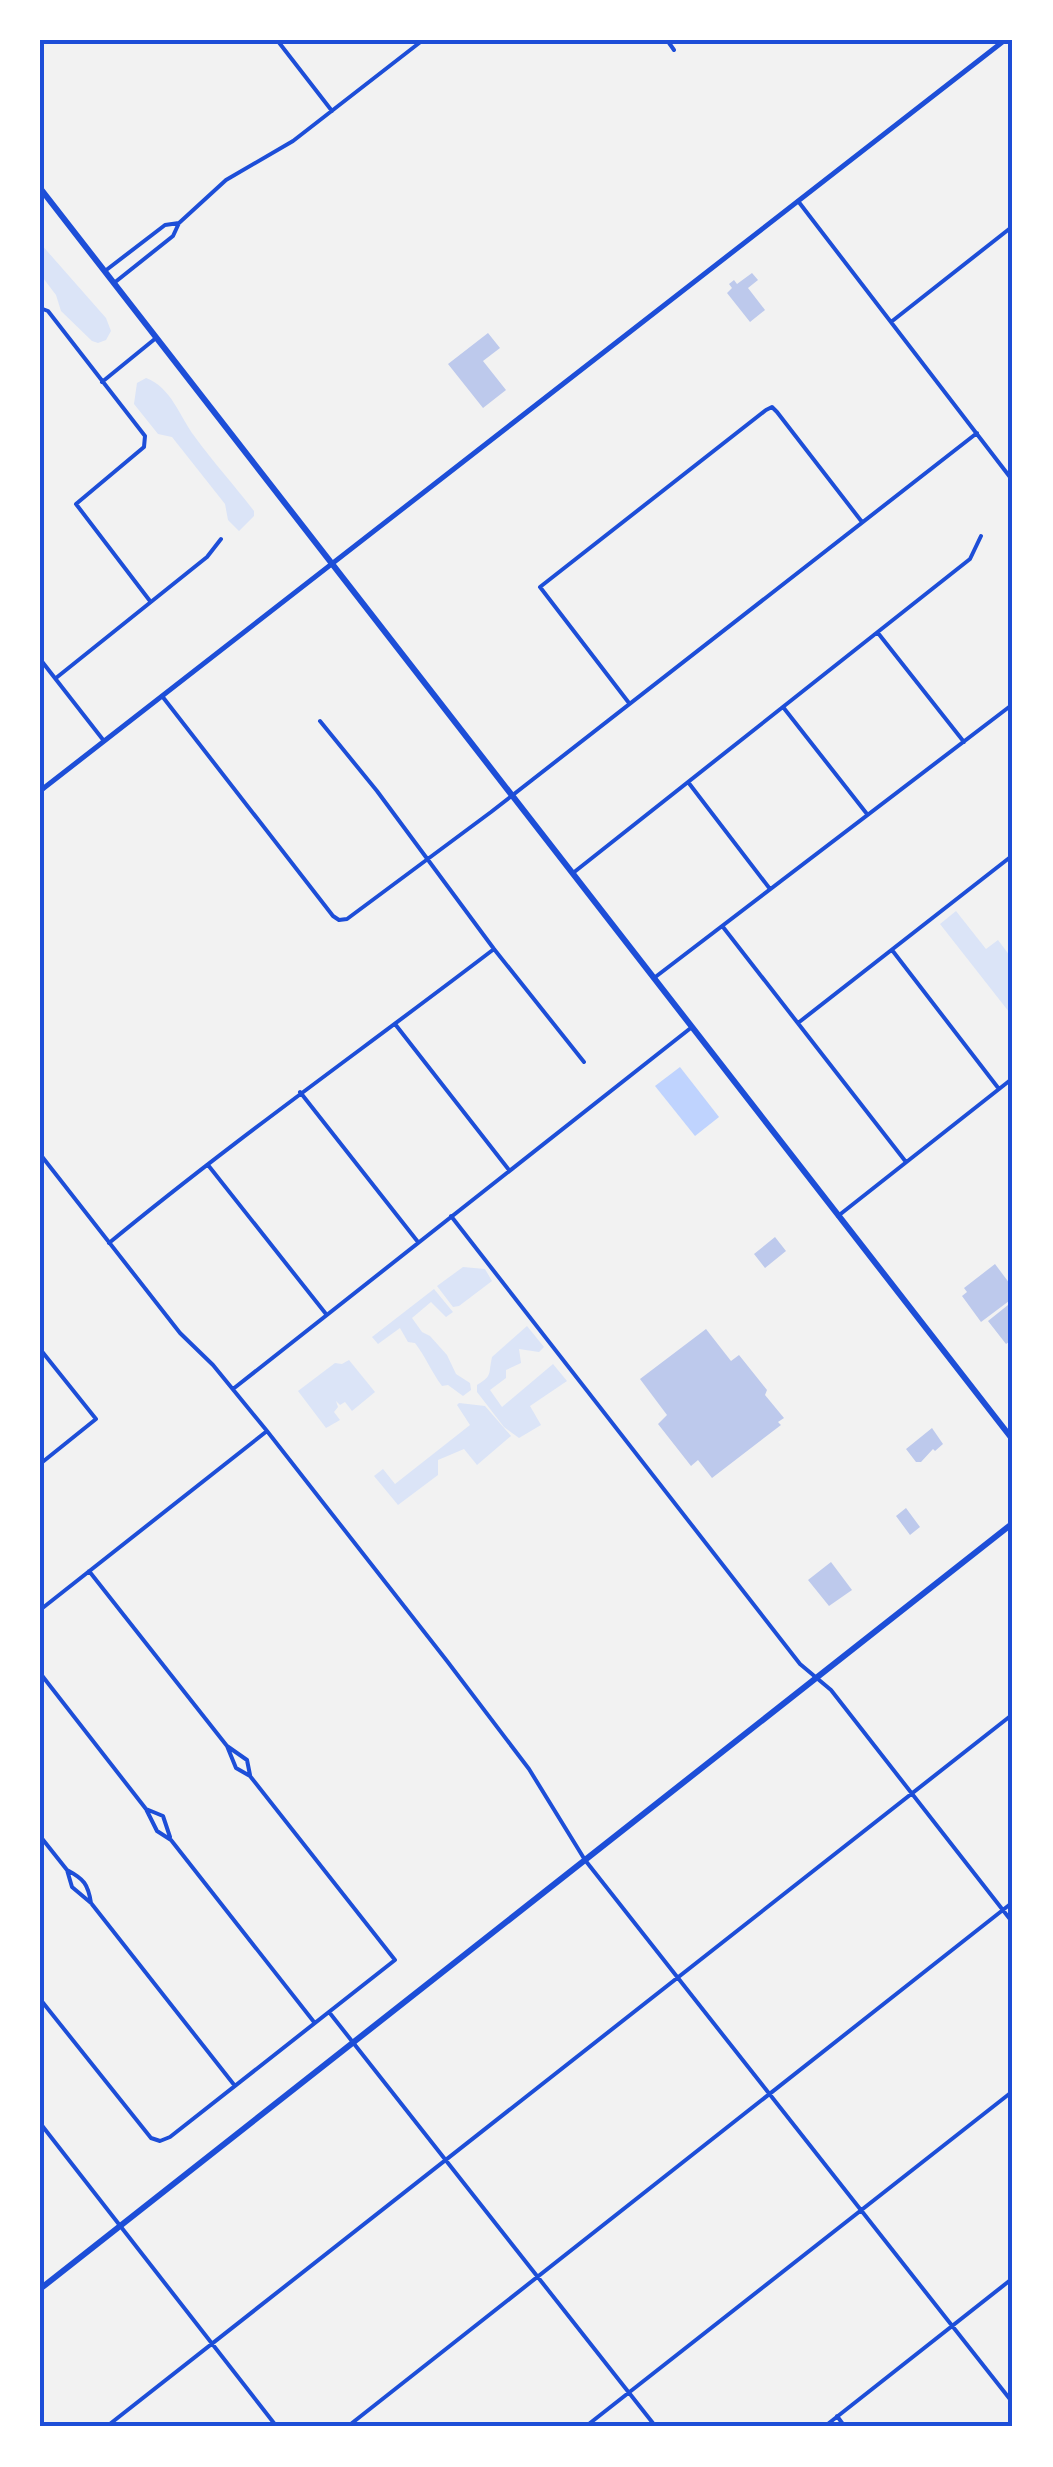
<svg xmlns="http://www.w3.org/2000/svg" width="1053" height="2467" viewBox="0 0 1053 2467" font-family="Cabin,sans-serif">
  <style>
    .green { fill: #dbe4f7 }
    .water { fill: #bfd3fe }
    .building { fill: #bdc9ec }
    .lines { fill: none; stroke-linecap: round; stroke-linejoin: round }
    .minor { stroke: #1d4ed8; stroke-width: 4 }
    .tertiary { stroke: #1d4ed8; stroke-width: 5 }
    .secondary { stroke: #1d4ed8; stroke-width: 6 }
    .neatline { fill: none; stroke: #1d4ed8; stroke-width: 4 }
  </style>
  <rect width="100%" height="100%" fill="#f2f2f2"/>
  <!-- green -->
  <path class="green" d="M40 243 106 318 111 331 106 340 98 343 92 341 61 311 56 295 40 274Z
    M146 378C172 388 179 416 195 437 213 462 235 486 254 511V516L239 531 228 520 225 504 172 437 158 434 134 404 137 383Z
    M956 911 986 949 998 940 1013 960V1017L940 924Z
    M463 1267 485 1269 492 1281 459 1306 453 1307 437 1286Z
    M434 1289 453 1312 446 1317 431 1302 412 1318 422 1332 430 1336 447 1355 456 1374 470 1383 471 1390 463 1396 448 1385 442 1386C431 1371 425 1356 415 1343L408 1342 400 1328 378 1344 372 1337Z
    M527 1326 544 1347 539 1352 519 1349 521 1363 506 1370V1378L490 1390 502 1407 553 1364 567 1381 530 1406 541 1425 519 1438 504 1427 477 1392V1385C493 1375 488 1375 492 1357Z
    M349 1360 375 1392 352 1411 345 1402 340 1405 336 1401 338 1407 334 1412 340 1420 326 1428 298 1391 335 1363 342 1364Z
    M459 1403 485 1406 511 1436 477 1465 464 1449 438 1460V1475L398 1505 374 1476 383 1469 395 1484 470 1425 457 1405Z"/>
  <!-- water -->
  <path class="water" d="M680 1067 719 1117 695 1136 655 1086Z"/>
  <!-- building -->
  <path class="building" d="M752 273 758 280 748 288 765 310 750 322 727 293 732 288 729 284 734 280 737 284Z
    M488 333 500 348 483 361 506 390 483 408 448 364Z
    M775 1237 786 1251 765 1268 754 1254Z
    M995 1264 1013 1288V1298L981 1322 962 1296 967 1292 964 1288Z
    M1013 1301V1339L1006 1344 988 1321Z
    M706 1329 731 1361 739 1355 767 1390 765 1395 784 1418 778 1422 781 1425 712 1478 698 1460 691 1466 658 1424 667 1415 640 1379Z
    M932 1428 943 1444 935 1451 933 1449 921 1462H916L906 1449Z
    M906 1508 920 1527 910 1535 896 1516Z
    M831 1562 852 1590 829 1606 808 1580Z"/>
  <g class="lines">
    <!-- minor -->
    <path class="minor" d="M277 40 332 111
      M667 40 674 50
      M798 201 1013 481
      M105 271 165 225 179 223
      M114 283 173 236 179 223 226 180 293 141 423 40
      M40 308 48 311 145 436 144 447 76 504 150 601
      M891 322 1013 226
      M102 382 156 338
      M878 633 964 742
      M40 659 104 741
      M56 678 207 557 221 539
      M162 696 333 916 339 920 347 919 491 812 977 433
      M629 703 540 587 766 410 772 407 777 412 862 522
      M783 707 867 814
      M320 721 377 791 494 949 584 1062
      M688 782 770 889
      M573 873 970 559 981 536
      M723 927 906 1162
      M892 950 999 1089
      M654 978 1013 704
      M798 1023 1013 855
      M395 1024 509 1170
      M300 1092 418 1242
      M40 1154 180 1333 213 1365 267 1431 447 1661 529 1769 585 1860 1013 2403
      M208 1165 326 1314
      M451 1216 800 1664 831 1690 1013 1923
      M838 1216 1013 1078
      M109 1243C234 1140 366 1047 494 949
      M40 1349 96 1419 40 1464
      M233 1389 692 1027
      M40 1610 267 1431
      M40 1673 146 1809 157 1831 171 1840 314 2022
      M227 1746 247 1760 250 1775
      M146 1809 163 1816 170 1837
      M40 1836 67 1870 72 1887 91 1903 235 2086
      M67 1870C84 1879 88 1884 91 1903
      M40 1999 151 2138 160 2141 170 2137 395 1960 250 1776 236 1768 227 1746 89 1571
      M329 2012 656 2427
      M40 2123 277 2427
      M837 2416 845 2427
      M106 2427 1013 1714
      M347 2427 1013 1902
      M585 2427 1013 2091
      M824 2427 1013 2278"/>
    <!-- tertiary -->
    <path class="tertiary" d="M40 791 1005 40"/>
    <!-- secondary -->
    <path class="secondary" d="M40 188 1013 1440
      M40 2289 1013 1523"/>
  </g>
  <!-- border -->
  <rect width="1053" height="2467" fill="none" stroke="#ffffff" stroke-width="85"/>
  <rect x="42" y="42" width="968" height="2382" class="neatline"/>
</svg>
